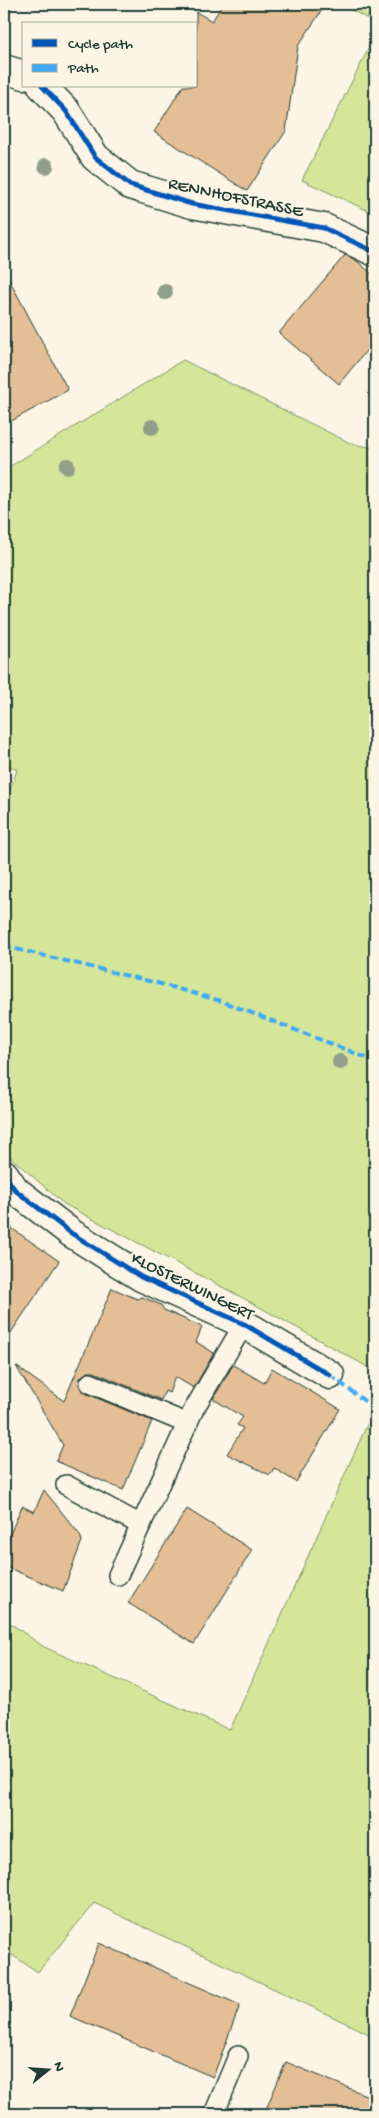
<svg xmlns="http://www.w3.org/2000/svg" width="379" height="2118" viewBox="0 0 379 2118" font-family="'Gochi Hand',sans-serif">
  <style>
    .green { fill: #d6e699; stroke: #7a9266 }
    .building { fill: #e4bf95; stroke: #1f3d34 }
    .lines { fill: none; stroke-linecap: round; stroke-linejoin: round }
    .lane-casing { stroke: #1f3d34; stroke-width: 22 }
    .street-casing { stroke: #1f3d34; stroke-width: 31 }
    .lane { stroke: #fcf5e5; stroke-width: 19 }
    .street { stroke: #fcf5e5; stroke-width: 28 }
    .quiet { stroke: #3fa9f5; stroke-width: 4; stroke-dasharray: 8 4; stroke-linecap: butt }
    .cycleway-casing { stroke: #fcf5e5; stroke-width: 8 }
    .cycleway { stroke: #0057b8; stroke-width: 5 }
    .tree { fill: #919e8c }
    .labels { text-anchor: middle; stroke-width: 4.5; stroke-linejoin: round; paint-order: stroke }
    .street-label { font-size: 18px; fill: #1f3d34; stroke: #fcf5e5 }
  </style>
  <rect width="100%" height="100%" fill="#fcf5e5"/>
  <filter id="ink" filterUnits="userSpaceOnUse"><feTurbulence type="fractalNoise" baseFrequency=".02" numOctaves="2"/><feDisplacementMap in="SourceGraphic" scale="10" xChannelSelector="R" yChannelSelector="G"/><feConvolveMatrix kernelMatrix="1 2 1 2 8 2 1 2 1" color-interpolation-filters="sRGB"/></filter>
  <g filter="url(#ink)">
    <!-- green -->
    <path class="green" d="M341 4H375V23Z
      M375 36V214L302 180Z
      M183 360 352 444 375 448V1371L243 1298 64 1204 7 1154 4 1146V806L17 770 4 763V470Z
      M375 1407V2037L94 1903 38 1972 4 1950V1619L44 1647 230 1730Z"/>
    <!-- building -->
    <path class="building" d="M223 4H326L298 46 286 131 247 191 154 132 183 86H196V12L212 21Z
      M345 255 356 260 375 277V340L339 384 279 333Z
      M4 270 68 390 4 425Z
      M4 1223 59 1261 4 1343Z
      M112 1288 137 1299 142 1297 161 1305 164 1310 202 1327 196 1342 214 1353 194 1388 175 1377 169 1393 165 1391 161 1400 94 1372H88L80 1378 79 1385 85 1393 152 1421 123 1490 56 1461 63 1445 16 1366 64 1401Z
      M233 1365 264 1383 272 1368 340 1409 296 1482 274 1468 270 1475 227 1454 243 1428 237 1425 243 1417 213 1399Z
      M44 1490 80 1535 82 1541 63 1591 4 1566V1548L22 1506 34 1512Z
      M187 1509 252 1550 194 1644 128 1603Z
      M99 1943 240 2005 213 2077 70 2016Z
      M286 2062 375 2099V2114H264Z"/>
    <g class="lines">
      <defs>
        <path id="lane" d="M90 1383 188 1424
          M66 1485 141 1525
          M118 1575 194 1409 244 1324
          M214 2114 238 2056"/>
        <path id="street" d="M4 69 24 75
          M42 86 66 111 95 157 130 185 192 204 324 228 375 252
          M4 1174 15 1190 71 1233 141 1277 244 1324 330 1375"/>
      </defs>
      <!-- lane casing -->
      <use href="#lane" class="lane-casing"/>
      <!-- street casing -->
      <use href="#street" class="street-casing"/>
      <!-- lane -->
      <use href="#lane" class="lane"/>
      <!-- street -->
      <use href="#street" class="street"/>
      <!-- quiet -->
      <path class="quiet" d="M4 946 157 983 221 1001 375 1061
        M330 1375 375 1409"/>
      <defs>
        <path id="cycleway" d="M42 86 66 111 95 157 130 185 192 204 324 228 375 252
          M4 1174 15 1190 71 1233 141 1277 244 1324 330 1375"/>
      </defs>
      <!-- cycleway casing -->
      <use href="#cycleway" class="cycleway-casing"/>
      <!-- cycleway -->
      <use href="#cycleway" class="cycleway"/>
    </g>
    <!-- trees -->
    <g class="tree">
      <circle cx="46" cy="166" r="8"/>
      <circle cx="165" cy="292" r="8"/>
      <circle cx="152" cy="427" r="8"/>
      <circle cx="67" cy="466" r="8"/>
      <circle cx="340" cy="1062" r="8"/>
    </g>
  </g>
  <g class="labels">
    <!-- street labels -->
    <g class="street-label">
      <text transform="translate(236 196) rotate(12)" y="6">RENNHOFSTRASSE</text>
      <text transform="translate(193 1285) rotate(26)" y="6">KLOSTERWINGERT</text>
    </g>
  </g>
  <!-- margin -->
  <rect width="379" height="2118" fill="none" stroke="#fcf5e5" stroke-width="20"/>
  <rect x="10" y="10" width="359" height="2098" fill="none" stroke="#1f3d34" stroke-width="2" filter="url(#ink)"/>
  <!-- legend -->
  <rect x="22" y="22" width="175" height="65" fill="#fcf5e5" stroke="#a4ab9e"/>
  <rect x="32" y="39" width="25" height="8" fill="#0057b8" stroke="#a4ab9e"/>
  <text x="68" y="48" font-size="15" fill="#1f3d34">Cycle path</text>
  <rect x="32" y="64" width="25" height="8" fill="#3fa9f5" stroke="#a4ab9e"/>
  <text x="68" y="72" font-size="15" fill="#1f3d34">Path</text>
  <!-- north arrow -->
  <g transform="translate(48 2070) rotate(73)" stroke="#fcf5e5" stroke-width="4" paint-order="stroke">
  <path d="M0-4L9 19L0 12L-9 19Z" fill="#1f3d34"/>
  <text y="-8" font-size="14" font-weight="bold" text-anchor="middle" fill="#1f3d34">N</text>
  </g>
</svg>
